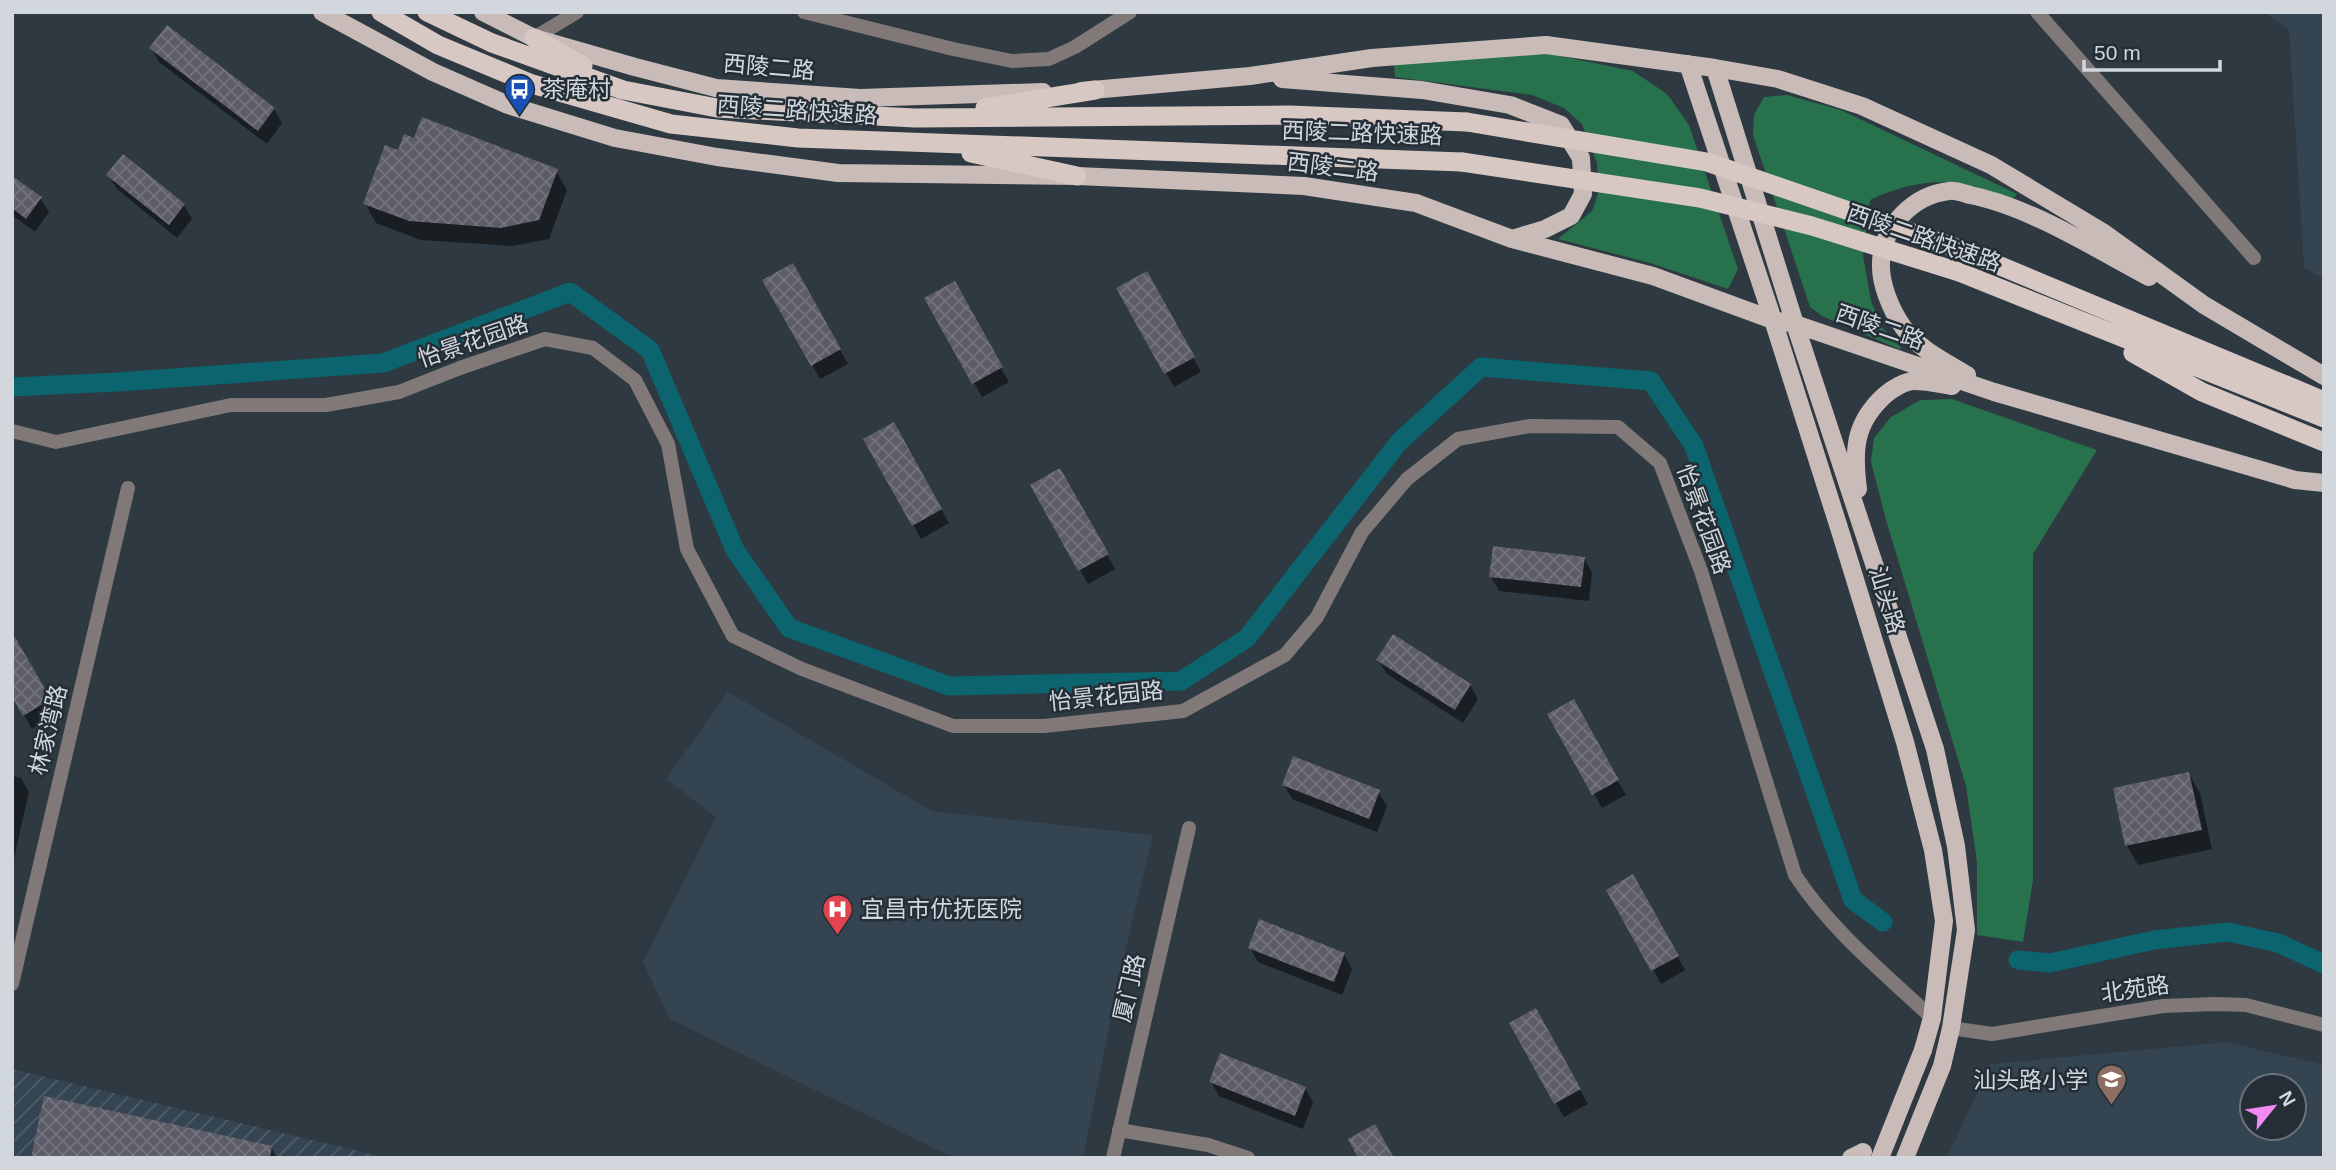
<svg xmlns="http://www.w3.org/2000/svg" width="2336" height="1170" viewBox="0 0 2336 1170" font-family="Arial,'Noto Sans SC',sans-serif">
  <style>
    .built { fill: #344451; fill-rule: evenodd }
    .industrial { fill: url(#industrial-furrows) }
    .grass { fill: #27714c }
    .shadow { fill: #0007 }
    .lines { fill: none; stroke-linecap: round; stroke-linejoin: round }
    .canal { stroke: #0b646e; stroke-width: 19 }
    .building { fill: url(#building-cross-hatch) }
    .minor { stroke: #817978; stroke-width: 14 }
    .tertiary { stroke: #817978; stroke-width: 14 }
    .primary { stroke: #c9bbb8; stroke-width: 18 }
    .trunk { stroke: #d8c8c4; stroke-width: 19 }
    .primary-bridge { stroke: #c9bbb8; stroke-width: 18 }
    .trunk-bridge { stroke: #d8c8c4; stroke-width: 19 }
    .labels { text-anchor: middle; stroke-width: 5; stroke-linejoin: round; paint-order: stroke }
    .street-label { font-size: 23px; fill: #d1d7dd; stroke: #252e37 }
    .poi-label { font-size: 23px; fill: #d1d7dd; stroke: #252e37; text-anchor: start }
  </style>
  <defs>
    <pattern id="industrial-furrows" width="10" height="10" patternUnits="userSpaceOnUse" patternTransform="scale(1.75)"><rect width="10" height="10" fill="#344451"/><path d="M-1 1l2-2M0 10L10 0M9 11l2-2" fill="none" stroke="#505e6a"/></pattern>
    <pattern id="building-cross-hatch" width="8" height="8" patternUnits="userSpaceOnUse" patternTransform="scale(1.75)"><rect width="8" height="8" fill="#5d5c68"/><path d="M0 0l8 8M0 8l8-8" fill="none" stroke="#73737d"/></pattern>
  </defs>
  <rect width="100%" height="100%" fill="#2e3941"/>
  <!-- built -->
  <path class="built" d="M2264 12H2324V279L2304 268 2289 30Z
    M728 692 932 811 1153 835 1121 968 1083 1158H954L670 1019 643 962 716 817 666 779Z
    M2227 1042 2324 1065V1158H1947L1990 1064ZM2252 1086H2294V1128H2252Z"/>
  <!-- industrial -->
  <path class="industrial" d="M12 1069 388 1158H12Z"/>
  <!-- grass -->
  <path class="grass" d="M1545 53 1633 71 1667 94 1689 125 1738 269 1728 289 1650 263 1558 239 1592 211 1598 194 1597 163 1582 124 1564 108 1532 95 1395 77 1394 64Z
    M1787 95 1841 110 2017 194 2012 200C1994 194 1968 183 1949 182 1922 181 1894 188 1870 200L1863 255 1871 301 1882 328 1899 342 1901 350 1822 316 1810 307 1753 135 1754 115 1764 97Z
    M1952 399 2097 450 2033 554V880L2023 942 1977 935V862L1966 786 1886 520 1871 462 1874 438 1891 417 1920 400Z"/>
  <!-- shadow -->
  <path class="shadow" d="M151 48 274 109 282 123 267 144 159 62Z
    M399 152 556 171 567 190 549 239 513 246 421 240 376 223 365 203Z
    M108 175 184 205 192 219 177 238 117 189Z
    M12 178 40 198 49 212 35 232 12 215Z
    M792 265 848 364 820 379 765 281Z
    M1146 273 1201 372 1174 387 1119 289Z
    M954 283 1009 382 982 397 927 299Z
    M893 425 949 523 921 539 866 440Z
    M1060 470 1115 569 1088 584 1032 485Z
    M1584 558 1592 573 1589 601 1499 591 1491 577Z
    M12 635 58 714 32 729 12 694Z
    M1378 660 1470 685 1478 699 1463 723 1387 674Z
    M1573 702 1626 795 1602 808 1549 715Z
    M2189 774 2200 793 2212 849 2138 865 2127 846 2115 789Z
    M12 776 21 778 29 792 14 858H12Z
    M1284 785 1378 792 1387 806 1377 832 1292 799Z
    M1632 877 1685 970 1661 984 1608 890Z
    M1250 948 1344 954 1352 969 1342 995 1258 962Z
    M1535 1011 1588 1104 1564 1117 1511 1024Z
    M1211 1082 1305 1088 1313 1102 1303 1129 1219 1096Z
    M271 1147 277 1158H32Z"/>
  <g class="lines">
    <!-- canal -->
    <path class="canal" d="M12 387 118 382 383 363 570 292 650 350 735 550 789 628 949 686 1181 681 1247 638 1399 442 1481 367 1651 381 1694 446 1853 900 1883 922
      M2018 960 2050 963 2154 940 2228 932 2278 943 2324 964"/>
  </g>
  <!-- building -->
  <path class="building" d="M167 25 275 108 258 131 149 48Z
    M422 117 558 169 539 220 501 228 409 221 363 204 385 145 398 150 404 134 414 138Z
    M123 154 185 204 169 225 106 175Z
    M12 176 42 197 26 219 12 208Z
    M793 263 841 349 811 366 762 280Z
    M1147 271 1195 357 1164 374 1116 288Z
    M955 281 1003 367 972 384 924 298Z
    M894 422 942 509 912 526 863 439Z
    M1060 468 1109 554 1078 571 1030 485Z
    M1493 546 1585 557 1581 587 1489 577Z
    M12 632 51 699 23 716 12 697Z
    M1393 634 1471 684 1455 710 1376 660Z
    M1574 699 1619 780 1592 795 1547 714Z
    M1293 756 1380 790 1369 819 1282 785Z
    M2189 772 2202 830 2125 846 2113 788Z
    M1633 874 1679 956 1651 971 1606 890Z
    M1259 919 1345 953 1334 982 1248 948Z
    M1536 1008 1581 1089 1554 1104 1509 1023Z
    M1220 1053 1306 1087 1295 1116 1209 1082Z
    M44 1096 272 1146 270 1158H31Z
    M1375 1124 1394 1158H1358L1348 1139Z"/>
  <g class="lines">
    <!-- minor -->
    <path class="minor" d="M804 12 953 49 1012 61 1049 59 1075 47 1130 12
      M2037 12 2254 258
      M534 38 577 12
      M12 431 56 442 231 405H326L399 392 460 368 545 339 593 348 635 380 668 444 687 549 733 636 802 669 953 726H1044L1183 711 1285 655 1317 617 1362 532 1407 479 1458 439 1530 426 1618 427 1660 463 1701 571 1795 875C1831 930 1883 972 1932 1018
      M12 984 128 488
      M1951 1028 1992 1034 2163 1006 2215 1004 2246 1005 2324 1025
      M1119 1130 1208 1145 1248 1158"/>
    <!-- tertiary -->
    <path class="tertiary" d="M1113 1158 1189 828"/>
    <!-- primary -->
    <path class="primary" d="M322 12 433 72 508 105 615 138 717 157 838 173 1077 176 1304 186 1416 203 1512 239 1653 276 1773 320 1795 324 1994 392 2295 480 2324 483
      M483 12 534 38 635 67 716 88 860 98 1043 92
      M1688 64 1773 320 1841 534 1905 742 1933 850 1944 921 1932 1018 1923 1050
      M1715 68 1795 324 1935 749 1956 846 1966 930 1951 1028 1942 1066 1905 1158
      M1282 79 1422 90 1510 105 1561 125 1581 158 1583 194 1571 216 1545 229 1512 239
      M1081 91 1250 76 1372 58 1546 45 1715 68 1778 79 1862 106 1991 165 2104 233 2204 305 2324 376
      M1967 375C1946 362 1918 349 1903 327 1891 310 1880 284 1881 263 1882 227 1913 195 1949 191 1955 190 1963 193 1970 195 2028 206 2096 249 2149 277
      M1858 489C1853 450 1854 423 1885 395 1892 389 1905 381 1914 381 1927 381 1940 384 1952 386
      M1851 1158 1863 1152"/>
    <!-- trunk -->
    <path class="trunk" d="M381 12 438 45 532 84 671 124 798 138 1462 162
      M427 12 492 43 623 90 717 108 915 118 1289 115 1467 122
      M534 38 583 66
      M985 108 1095 90
      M971 153 1077 176
      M1962 250 2324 401
      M1959 272 2324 418
      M2133 353 2202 392 2324 442"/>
    <!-- primary-bridge -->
    <path class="primary-bridge" d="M1880 1158 1923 1050"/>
    <!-- trunk-bridge -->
    <path class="trunk-bridge" d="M1467 122 1707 162 1962 250
      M1462 162 1700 198 1812 226 1959 272"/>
  </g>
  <!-- icons -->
  <defs>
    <symbol id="bus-pin" viewBox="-11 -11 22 30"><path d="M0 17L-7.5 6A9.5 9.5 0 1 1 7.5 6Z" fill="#1a4fb4" stroke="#252e37"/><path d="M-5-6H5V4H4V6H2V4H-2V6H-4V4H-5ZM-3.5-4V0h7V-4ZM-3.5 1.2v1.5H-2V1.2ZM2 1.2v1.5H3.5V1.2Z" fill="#fff"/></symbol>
    <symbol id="hospital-pin" viewBox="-11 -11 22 30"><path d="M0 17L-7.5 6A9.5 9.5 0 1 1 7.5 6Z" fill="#e0444e" stroke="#252e37"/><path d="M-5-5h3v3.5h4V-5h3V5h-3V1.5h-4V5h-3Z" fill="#fff"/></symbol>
    <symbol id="school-pin" viewBox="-11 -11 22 30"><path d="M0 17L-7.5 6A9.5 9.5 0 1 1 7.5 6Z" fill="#8d6e63" stroke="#252e37"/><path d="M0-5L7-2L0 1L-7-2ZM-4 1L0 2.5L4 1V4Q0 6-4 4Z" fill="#fff"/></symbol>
  </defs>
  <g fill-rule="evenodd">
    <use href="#bus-pin" x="502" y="72" width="35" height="47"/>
    <use href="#hospital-pin" x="820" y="892" width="35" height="47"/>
    <use href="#school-pin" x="2094" y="1062" width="35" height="47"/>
  </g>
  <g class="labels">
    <!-- street labels -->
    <g class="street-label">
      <text transform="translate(769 67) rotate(5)" y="8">西陵二路</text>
      <text transform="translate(797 110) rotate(4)" y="8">西陵二路快速路</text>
      <text transform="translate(1362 133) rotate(2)" y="8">西陵二路快速路</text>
      <text transform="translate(1333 167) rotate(7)" y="8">西陵二路</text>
      <text transform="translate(1924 238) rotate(19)" y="8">西陵二路快速路</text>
      <text transform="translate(1880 327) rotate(19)" y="8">西陵二路</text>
      <text transform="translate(473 341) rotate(-19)" y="8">怡景花园路</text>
      <text transform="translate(1704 519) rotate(70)" y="8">怡景花园路</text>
      <text transform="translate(1887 600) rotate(73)" y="8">汕头路</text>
      <text transform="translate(1106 696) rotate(-6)" y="8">怡景花园路</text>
      <text transform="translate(48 730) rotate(-76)" y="8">林家湾路</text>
      <text transform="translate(1129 988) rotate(-77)" y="8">厦门路</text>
      <text transform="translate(2135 989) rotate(-8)" y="8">北苑路</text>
    </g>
    <!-- poi labels -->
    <g class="poi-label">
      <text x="542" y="97">茶庵村</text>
      <text x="861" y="917">宜昌市优抚医院</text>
      <text x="2088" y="1088" text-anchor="end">汕头路小学</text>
    </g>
  </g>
  <!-- border -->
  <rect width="2336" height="1170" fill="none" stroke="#d1d7dd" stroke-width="28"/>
  <!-- north arrow -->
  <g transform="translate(2273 1107) rotate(60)"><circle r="33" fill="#252e37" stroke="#6a7279" stroke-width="2"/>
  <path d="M0-5L12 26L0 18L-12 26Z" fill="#f28af3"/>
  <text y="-10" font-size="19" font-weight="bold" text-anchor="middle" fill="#d1d7dd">N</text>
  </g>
  <!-- scale -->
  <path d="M2084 60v10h136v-10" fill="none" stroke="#d1d7dd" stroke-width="3.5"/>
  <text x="2094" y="60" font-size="21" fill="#d1d7dd" stroke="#252e37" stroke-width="5" paint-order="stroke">50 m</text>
</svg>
